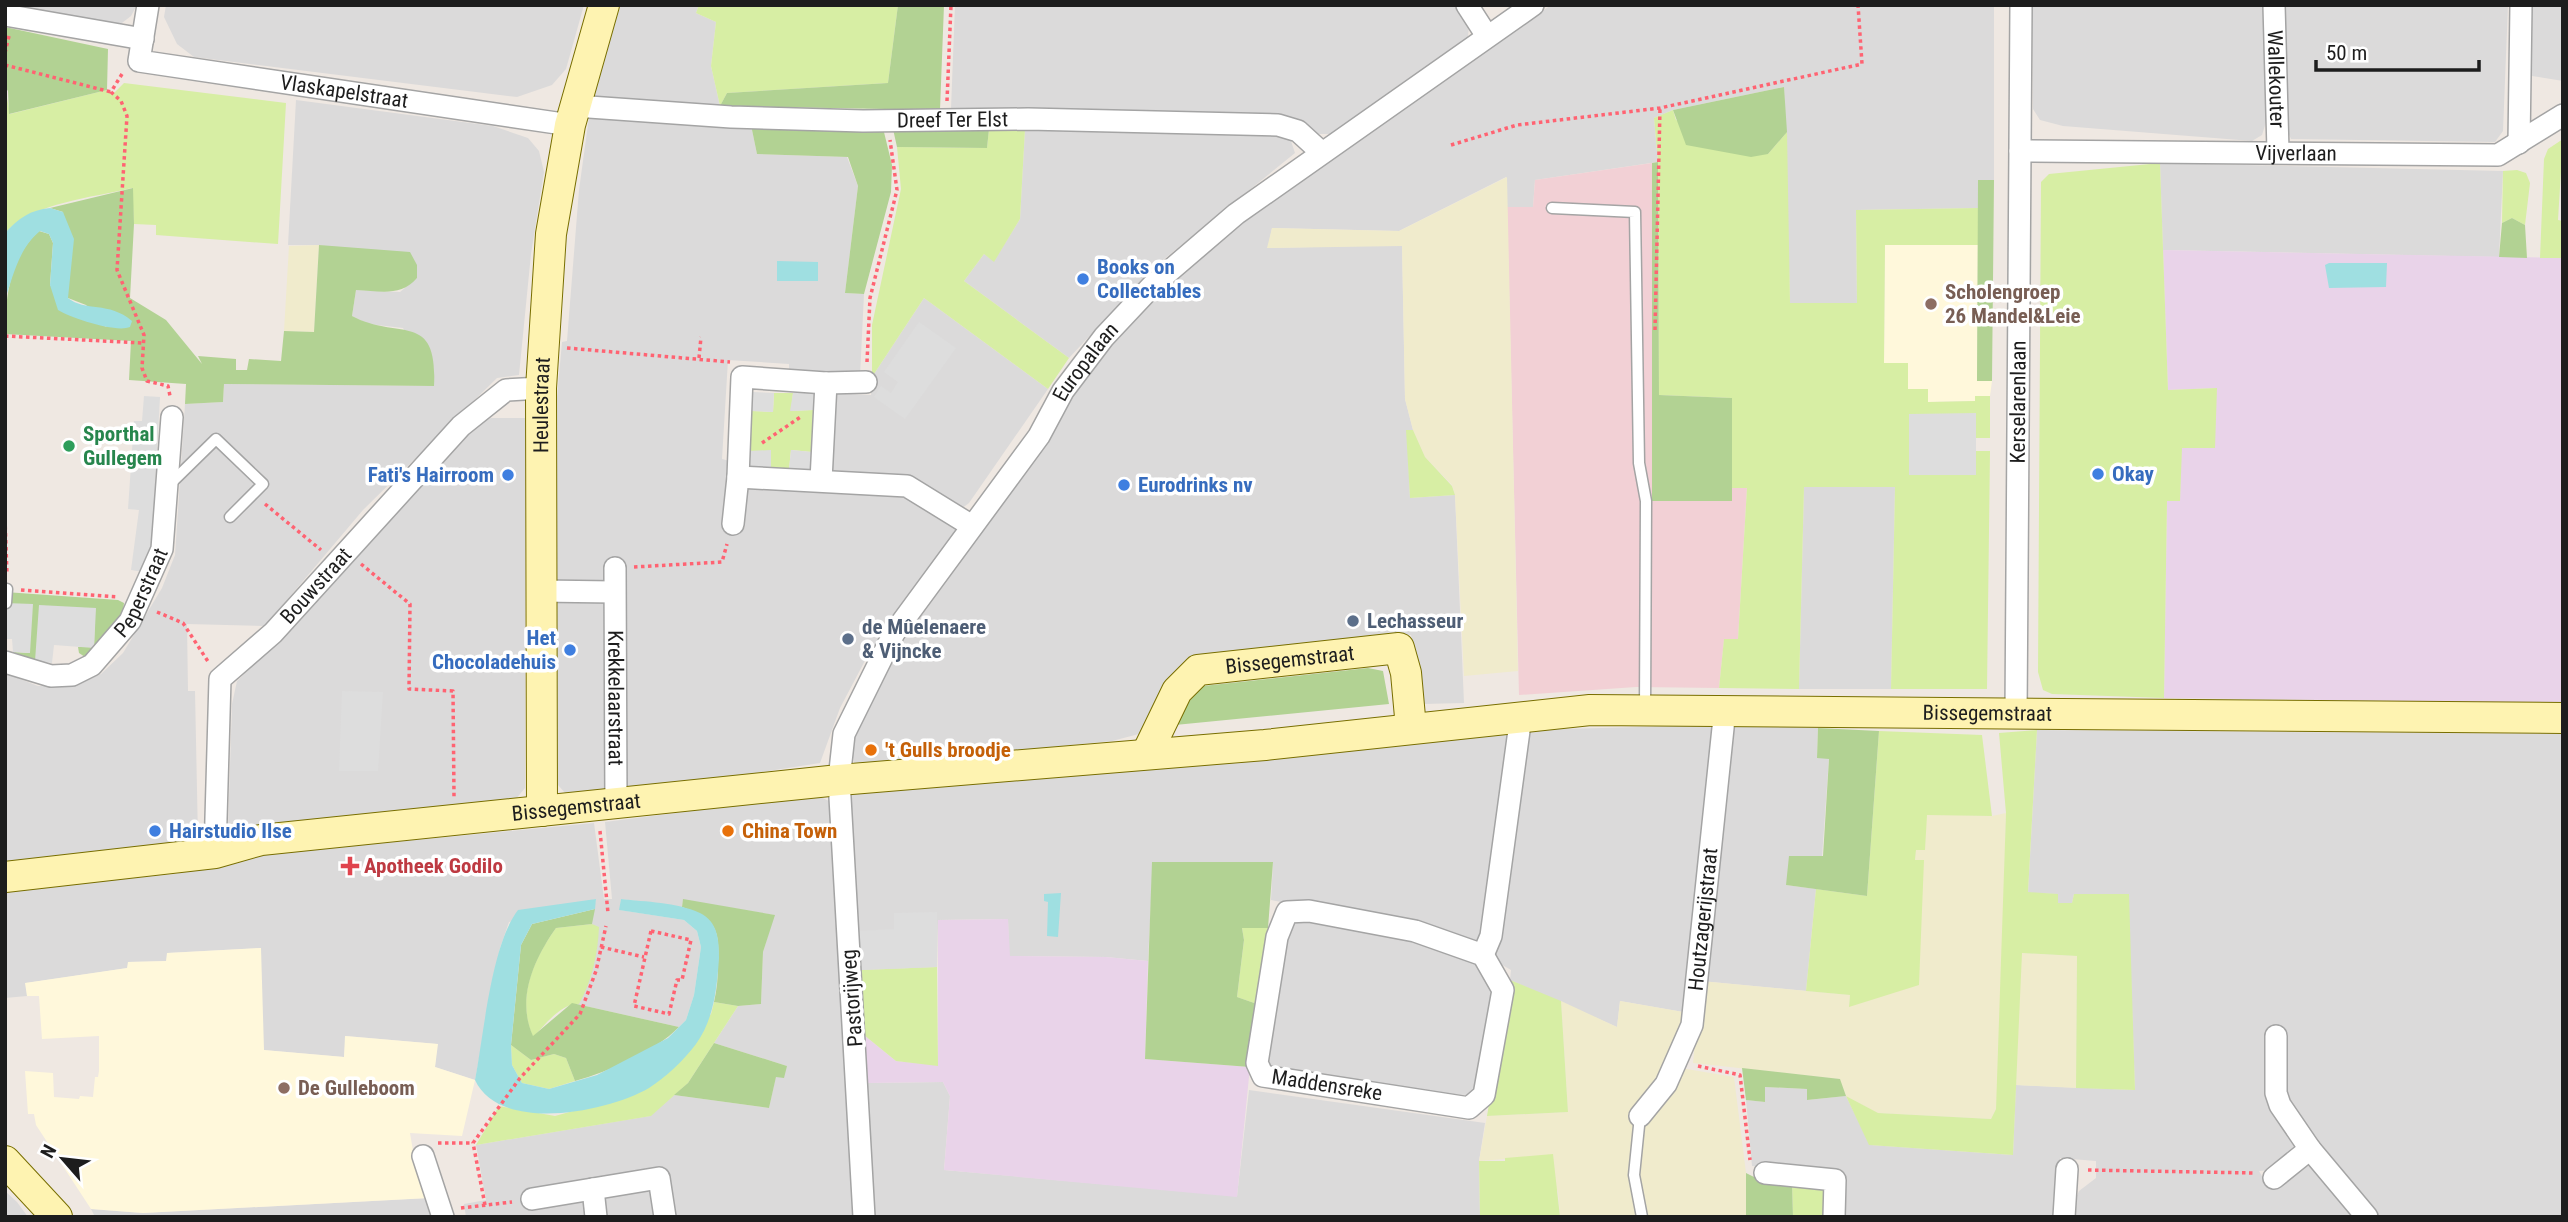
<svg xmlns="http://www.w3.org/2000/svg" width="2568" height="1222" viewBox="0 0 2568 1222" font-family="'Roboto Condensed',sans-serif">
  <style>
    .residential { fill: #dbdada }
    .commercial { fill: #f2d0d5 }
    .industrial { fill: #e9d3e9 }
    .education { fill: #fff8db }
    .farmland { fill: #f0ebcc }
    .grass { fill: #d7eea4 }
    .forest { fill: #b2d293 }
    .parking { fill: #ddd }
    .water { fill: #9fdfe1 }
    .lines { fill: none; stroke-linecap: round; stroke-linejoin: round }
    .lane-casing { stroke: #a4a4a4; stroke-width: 13 }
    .street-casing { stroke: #a4a4a4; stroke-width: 24 }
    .secondary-casing { stroke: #786e00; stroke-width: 32 }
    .path { stroke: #ff6372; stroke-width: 3.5; stroke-dasharray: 3.5 3.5; stroke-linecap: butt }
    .lane { stroke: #fff; stroke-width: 10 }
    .street { stroke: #fff; stroke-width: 21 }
    .secondary { stroke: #fef3b1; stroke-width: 30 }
    .shop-dot { fill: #3f7fe0; stroke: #fff; stroke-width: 2.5 }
    .education-dot { fill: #8d6e63; stroke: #fff; stroke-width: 2.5 }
    .leisure-dot { fill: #2e9e5b; stroke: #fff; stroke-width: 2.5 }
    .service-dot { fill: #5c6f8a; stroke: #fff; stroke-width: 2.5 }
    .food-dot { fill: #e8710a; stroke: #fff; stroke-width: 2.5 }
    .health-dot { fill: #e0444e; stroke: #fff; stroke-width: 2.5 }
    .labels { text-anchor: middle; stroke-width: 7; stroke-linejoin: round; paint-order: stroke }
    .street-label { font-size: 21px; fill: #1d1d1d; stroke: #fff }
    .shop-label { font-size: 21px; font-weight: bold; fill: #366cbe; stroke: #fff; text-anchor: start }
    .education-label { font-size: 21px; font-weight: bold; fill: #785e54; stroke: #fff; text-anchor: start }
    .leisure-label { font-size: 21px; font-weight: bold; fill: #27864d; stroke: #fff; text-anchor: start }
    .service-label { font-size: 21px; font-weight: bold; fill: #4e5e75; stroke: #fff; text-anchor: start }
    .food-label { font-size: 21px; font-weight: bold; fill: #c56008; stroke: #fff; text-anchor: start }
    .health-label { font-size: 21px; font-weight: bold; fill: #be3a42; stroke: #fff; text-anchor: start }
  </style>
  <rect width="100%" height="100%" fill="#efe8e2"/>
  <!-- residential -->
  <path class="residential" d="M5 5H137L131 16 118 26Z
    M166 5H584L566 69 552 85 517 97 194 57 177 44 164 17Z
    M621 5H699L696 13 716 22 711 66 720 106 599 102 594 94 597 74Z
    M955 5H1456L1469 25 1468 37 1455 51 1333 134H1317L1106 111 951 109Z
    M1551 5H1994V180H1978V208L1856 210 1857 303H1790L1784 87 1673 110 1654 118 1658 162 1535 180 1533 207H1507L1506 177 1399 231 1272 228 1268 248 1402 245 1405 399 1413 430H1407L1410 498 1455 495 1464 703 1423 704 1411 635 1240 653 1158 697 1139 734 1112 741 867 765 854 763 852 749 856 725 876 679 927 600 1112 338 1146 303 1216 242Z
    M2032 5H2263L2267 119 2262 135 2252 141 2063 126 2040 120 2033 109Z
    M2282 5H2508L2503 131 2495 142 2291 139 2286 128Z
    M2532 5H2563V81L2532 76Z
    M296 100 493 126 528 138 539 151 544 172 531 254 519 375 497 378 363 510 265 626 187 624 188 691H195L198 839 91 855 5 863V673L38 686 76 685 101 674 123 653 162 588 175 555 185 404 223 402 224 384 434 386 403 328 368 324 352 316 356 290 400 292 417 278V265L319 245H288Z
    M589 117 751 125 757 154 847 157 858 186 845 293 864 294 860 376 789 371V364L728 360 722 459 730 461 728 528H745L746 483 895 493 937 507 954 522 957 534 869 653 840 708 820 763 731 777 566 794 558 785 556 408 562 342 567 341 579 190Z
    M1025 129 1277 135 1290 138 1295 153 1153 268 1069 358 964 281 984 254 994 261 1020 219Z
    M2160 163 2503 171 2499 257 2163 250Z
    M924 298 1048 389 969 503 961 509 896 478 827 471 832 393 871 395 872 377Z
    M491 418H525V788L515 800 228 829 232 704 237 681 284 635 475 425Z
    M1804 487H1895L1891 689H1799Z
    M1728 724 1818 728 1817 757 1829 758 1822 857 1786 885 1816 889 1806 991 1701 981Z
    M1716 725 1689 1013 1620 1001 1617 1027 1510 980 1511 970 1492 959 1523 730Z
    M1517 729 1485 937 1476 941 1271 900 1273 863 1153 862 1148 961 1106 957 1009 956 1008 919 938 920 937 967 861 970 847 794Z
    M2037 730 2563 734V1217H2379L2286 1099 2282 1086 2286 1032 2269 1029 2268 1098 2298 1146 2287 1160 2272 1170 2259 1171 2270 1190 2309 1165 2321 1169 2356 1217H2074V1202L2079 1191 2096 1178V1161L2060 1158 2058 1217H1838L1840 1174 1752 1166 1746 1100 1765 1102V1087L1807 1089 1808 1100 1846 1096 1870 1145 2013 1155 2016 1085 2135 1090 2128 895 2074 894 2072 903H2058V894L2028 893Z
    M816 795 829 801 832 813 856 1217H466L464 1204 486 1200 476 1145 650 1116 674 1095 769 1108 776 1076 787 1066 714 1043 738 1006 761 1004 763 952 774 915 683 900 682 907 621 899 620 910 684 920 697 931 701 947 694 995 686 1020 679 1027 572 1003 596 899 509 922 500 948 475 1080 435 1067 437 1044 346 1036 344 1057 263 1050 260 948 167 953V961L128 962V968L26 983 27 996 5 998V891L175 874 249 856 594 823 604 899H612L605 822Z
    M1305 915 1359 924 1481 963 1495 991 1477 1091 1466 1095 1443 1094 1268 1068 1263 1061 1280 942 1292 921Z
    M943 1082 950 1096 944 1170 1237 1196 1249 1090 1485 1123 1479 1161 1480 1217H874L867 1083Z
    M5 1191 17 1202 28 1217H5Z
    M429 1198 436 1217H95L91 1209 143 1213Z"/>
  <!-- commercial -->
  <path class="commercial" d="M1652 163V501H1731L1732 488H1747L1738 639 1724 640 1719 688 1636 687 1519 695 1507 207H1533L1535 180Z"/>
  <!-- industrial -->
  <path class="industrial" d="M2163 250 2563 258V703L2164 698 2167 500H2180L2181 447 2217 388 2168 390Z
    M1008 919 1010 956 1106 957 1148 961 1145 1059 1250 1067 1237 1197 944 1170 950 1096 943 1082 867 1083 864 1035 896 1061 938 1065V920Z"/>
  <!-- education -->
  <path class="education" d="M1885 245H1978L1977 381H1992L1990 396H1975V401L1928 402 1908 389 1884 363Z
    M261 948 264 1050 344 1057 345 1036 438 1044 435 1067 475 1080 462 1136 410 1133 413 1151 429 1198 143 1213 91 1209 36 1125 34 1114H28L25 1071 53 1073 54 1097 79 1099 80 1096 93 1097 95 1077H98L99 1071V1036L42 1039 39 996H27L25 983 127 968 128 962 166 961 167 953Z"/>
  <!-- farmland -->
  <path class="farmland" d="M1507 177 1518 671 1464 676 1455 495 1452 485 1425 457 1413 430 1405 399 1402 246 1267 248 1272 228 1399 231Z
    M319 245 314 332 284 331 289 246Z
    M2006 813 1999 1075 1996 1109 1991 1119 1877 1113 1846 1096 1839 1079 1693 1063 1701 981 1850 995 1849 1006 1924 860H1915L1916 850H1925L1926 814 1992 816Z
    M2021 953 2077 956 2076 1088 2016 1085Z
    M1561 1001 1617 1027 1620 1001 1689 1013 1681 1068 1734 1077 1746 1173V1217H1560L1558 1191 1505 1159 1479 1161 1487 1116 1568 1112Z"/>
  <!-- grass -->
  <path class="grass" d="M699 5H898L888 83 727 93 720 106 711 66 716 22 696 13Z
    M124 83 286 103 278 244 156 235V225L134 224 132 188C92 198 34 202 5 233V87L10 114 107 90 114 93Z
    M1673 110 1676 120 1768 154 1787 132 1790 303H1857L1856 210 1978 208V245H1885L1884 363H1908V389H1928V402L1975 401V396H1990V438H1976L1975 414H1909V475H1975L1976 451H1990L1987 689H1891L1895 487H1804L1799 689 1719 688 1724 639H1738L1747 488H1732V398L1659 395 1658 162 1654 118Z
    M989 129H1025L1020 219 994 262 984 254 964 281 1069 358 1048 389 924 298 872 377V325L901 189 897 147 987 148Z
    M2563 139 2558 220 2563 221V258H2540L2544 159 2548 149Z
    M2160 163 2168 390 2217 388 2215 448H2182L2180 501H2167L2164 698 2052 694 2043 690 2038 672 2041 182 2049 174Z
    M2517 170 2526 173 2530 183 2525 225 2512 218 2502 223 2503 171Z
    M774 393H793L791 411 813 410 812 452 791 450 789 469H771L749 451 752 411 773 412Z
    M1406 430H1413L1425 457 1452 486 1455 495 1410 498Z
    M2037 730 2028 892 2058 894V903H2072L2074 894H2129L2135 1090 2076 1088 2077 956 2022 953 2013 1155 1869 1145 1846 1096 1878 1113 1991 1119 1996 1109 2006 813 1999 733Z
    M1879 731 1982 735 1992 816 1927 815 1925 850H1916L1915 860H1924L1919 985 1849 1007 1850 995 1806 991 1816 889 1867 896Z
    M592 924 599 927C598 953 592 981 579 1004 562 1002 545 1025 533 1037 516 999 533 960 556 928Z
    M1242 928H1268L1257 1004 1237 997 1244 940Z
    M937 967 938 1066 896 1061 864 1035 861 970Z
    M1510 980 1561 1001 1568 1112 1487 1116Z
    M714 1002 738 1006 688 1083 651 1116 476 1145 499 1106 555 1116 631 1095 711 1014Z
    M511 1045 531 1060 554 1054 566 1058 575 1081 549 1089 522 1083 512 1065Z
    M1553 1154 1560 1217H1480L1479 1161H1505V1158Z
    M1792 1183 1830 1185 1828 1217H1793Z"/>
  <!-- forest -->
  <path class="forest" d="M898 5H944L940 110 720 106 727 93 888 83Z
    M5 27 108 49 107 90 9 114 8 91 5 87Z
    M1784 87 1787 132 1768 154 1751 157 1686 145 1673 110Z
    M751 125 883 128 892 165 891 192 864 294 845 293 858 186 848 157 757 154Z
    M893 129H989L987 148 897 147Z
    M1658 162 1659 395 1732 398V501H1652V163Z
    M1978 180H1994L1992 381H1977Z
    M133 188 134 224 130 298 166 320 202 364 198 356 236 359V370H247L249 359 281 361 284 331 314 332 319 245 410 252 417 265V278C401 297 380 291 356 290L352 316C399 341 438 310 434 386L224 384 223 402 185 404 186 384 129 380 131 341 5 334C5 299 10 256 39 231L49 234 53 243 50 285 77 316 107 327 86 305 68 298 63 212 50 208Z
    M2512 218 2525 225 2527 258 2499 257 2502 223Z
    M5 592 118 600 124 603C123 625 100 643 85 657L79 653 78 647H94L95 608 35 661 13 652 30 653 5 603Z
    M1368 668 1383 671 1389 704 1175 725 1185 706 1203 686Z
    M1818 728 1879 731 1867 896 1786 885 1789 856H1823L1829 759 1817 758Z
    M1152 862H1273L1268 928H1242L1244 940 1237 997 1257 1004 1250 1067 1145 1059Z
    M683 899 775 915 763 952 761 1004 738 1006 714 1002C717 989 718 977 718 964 720 929 716 919 682 907Z
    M595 909 592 924 556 928C534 959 516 999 533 1036L572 1003 679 1027C653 1053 610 1071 575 1081L566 1058 554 1054 531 1060 511 1045 521 945 532 924Z
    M714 1043 787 1066 784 1078 776 1077 769 1108 674 1095 688 1083Z
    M1742 1068 1840 1079 1846 1096 1807 1100V1089L1765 1087V1102L1746 1100Z
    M1746 1173 1760 1180 1792 1183 1793 1217H1746Z"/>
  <!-- parking -->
  <path class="parking" d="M919 322 956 348 905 419 874 397 881 386 891 393 898 382 884 372Z
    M814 391 813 410 790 411 793 393Z
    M753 392 774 393 773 412 752 411Z
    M144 396 160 397 152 543 143 572 131 570 139 510 128 509 134 421H142Z
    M1976 413V475H1909V414Z
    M771 450V469L748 468 749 451Z
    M791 450 812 452 811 470 789 469Z
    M5 603 33 604 30 653 13 652 12 639H5Z
    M39 605 96 608 94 648 54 645 52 663 35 661Z
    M342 691 383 692 378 771H339Z
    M937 912V967L861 970 858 931 894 929V913Z"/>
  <!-- water -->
  <path class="water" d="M50 208 63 212 74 239 68 298C85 312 109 301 132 321L130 327C116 333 71 318 58 310L50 285 53 243 49 234 40 231C19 248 13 276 5 300V233C19 218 30 210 50 208Z
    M777 261 818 262V281H777Z
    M2329 263H2387L2386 287 2329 288 2325 265Z
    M1061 893 1058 937 1047 936 1048 902 1044 901V894Z
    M596 899 595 909 532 924 521 945 511 1045 512 1065 522 1083 549 1089 597 1075 668 1038 686 1020 694 995 701 947 697 931 684 920 619 910 621 899C646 902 676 902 700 913 718 922 719 940 719 958 717 988 714 1019 696 1044 685 1059 665 1078 649 1088 608 1112 500 1134 475 1080 484 1034 491 945 518 910Z"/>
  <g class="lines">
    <defs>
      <path id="lane" d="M1552 208 1635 212 1639 463 1646 501 1645 709
        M168 486 216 439 263 484 230 517
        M6 603 7 589
        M1640 1116 1634 1175 1642 1217"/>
      <g id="street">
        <path id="s1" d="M148 5 139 61 570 125"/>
        <path d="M1467 5 1487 36"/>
        <path id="s2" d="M2274 5 2278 151"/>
        <path d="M5 15 143 39"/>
        <path id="s3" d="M575 106 731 117 863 121 1028 119 1278 125 1298 131 1321 152"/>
        <path d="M2519 143 2521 5"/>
        <path id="s4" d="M2020 151 2498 155 2563 115"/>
        <path d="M738 477 907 486 972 526"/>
        <path d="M821 480 826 383"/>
        <path d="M733 524 738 477 742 377 826 383 866 382"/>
        <path id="s5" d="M615 568 616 805"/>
        <path d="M540 591 614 592"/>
        <path id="s6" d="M5 662 51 676 72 675 92 665 130 621 162 549 172 417"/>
        <path id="s7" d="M2016 715 2021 5"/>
        <path id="s8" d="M215 853 220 679 273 633 461 426 506 390 541 388"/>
        <path d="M1309 911 1415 931 1483 955 1503 990 1484 1095 1469 1108 1263 1076 1257 1063 1277 937 1287 912Z"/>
        <path d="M1483 955 1491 936 1521 716"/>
        <path d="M2276 1036V1093L2280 1105 2310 1149"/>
        <path id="s9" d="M1640 1116 1666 1084 1692 1025 1725 709"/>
        <path d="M423 1156 443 1217"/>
        <path d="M1765 1173 1835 1180 1834 1217"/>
        <path d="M2274 1178 2310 1149 2367 1217"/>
        <path d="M593 1189 596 1217"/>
        <path d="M532 1199 659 1178 665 1217"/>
        <path id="s10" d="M864 1217 839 780 844 734 894 633 1039 436 1063 391 1104 337 1152 286 1236 214 1533 5"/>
        <path d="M2064 1217 2067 1169"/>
      </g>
      <g id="secondary">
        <path id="s11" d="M1147 753 1177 691 1198 670 1399 648 1406 673 1411 728"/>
        <path id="s12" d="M542 811 541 388 551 234 570 125 604 5"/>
        <path id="s13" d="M5 877 215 853 261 840 839 780 1265 745 1590 710 2563 718"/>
        <path d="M5 1161 57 1217"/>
      </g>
    </defs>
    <!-- lane casing -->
    <use href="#lane" class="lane-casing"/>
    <!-- street casing -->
    <use href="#street" class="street-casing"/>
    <!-- secondary casing -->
    <use href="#secondary" class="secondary-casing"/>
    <!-- path -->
    <path class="path" d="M5 53 9 36
      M5 65 111 92
      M122 74 111 92 121 101 127 116 117 270 144 335 142 368 147 381 168 386 170 396
      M947 101 951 5
      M1451 145 1517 125 1660 108 1862 64 1858 5
      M1655 330 1660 108
      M5 336 143 343
      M567 348 730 362
      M699 358 701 337
      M867 362 870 298 897 190 890 140
      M762 443 802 416
      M265 504 321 550
      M5 519 7 573
      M361 564 410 604 409 689 453 691 454 797
      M634 567 722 562 727 544
      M21 590 118 597
      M157 612 183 623 209 663
      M600 831 608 913
      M651 931 691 940 682 980H677L669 1014 634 1006Z
      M601 947 644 957
      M1698 1066 1740 1075 1750 1160
      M438 1143H472
      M2088 1170 2255 1173
      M485 1205 473 1143 520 1078 580 1014 596 971 606 926
      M461 1208 512 1202"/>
    <!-- lane -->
    <use href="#lane" class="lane"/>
    <!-- street -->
    <use href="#street" class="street"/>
    <!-- secondary -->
    <use href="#secondary" class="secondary"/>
  </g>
  <!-- markers -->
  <g class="shop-dot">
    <circle cx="1083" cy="279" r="7"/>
    <circle cx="2098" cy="474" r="7"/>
    <circle cx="508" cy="475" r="7"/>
    <circle cx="1124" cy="485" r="7"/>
    <circle cx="570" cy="650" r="7"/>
    <circle cx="155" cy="831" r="7"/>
  </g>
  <g class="education-dot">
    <circle cx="1931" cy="304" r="7"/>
    <circle cx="284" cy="1088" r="7"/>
  </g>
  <circle class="leisure-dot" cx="69" cy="446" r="7"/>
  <g class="service-dot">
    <circle cx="1353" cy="621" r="7"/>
    <circle cx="848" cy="639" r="7"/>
  </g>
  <g class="food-dot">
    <circle cx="871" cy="750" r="7"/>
    <circle cx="728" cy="831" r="7"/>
  </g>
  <path class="health-dot" d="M346.5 855.5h7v7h7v7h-7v7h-7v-7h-7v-7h7z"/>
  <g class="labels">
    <!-- street labels -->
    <g class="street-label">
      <text dy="7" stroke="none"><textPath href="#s2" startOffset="74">Wallekouter</textPath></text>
      <text dy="7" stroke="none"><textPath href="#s1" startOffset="264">Vlaskapelstraat</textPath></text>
      <text dy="7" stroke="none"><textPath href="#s3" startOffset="378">Dreef Ter Elst</textPath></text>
      <text dy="7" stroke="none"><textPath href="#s4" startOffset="276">Vijverlaan</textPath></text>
      <text dy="7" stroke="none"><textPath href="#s10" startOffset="929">Europalaan</textPath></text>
      <text dy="7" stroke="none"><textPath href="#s7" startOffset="313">Kerselarenlaan</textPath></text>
      <text dy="7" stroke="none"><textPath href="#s12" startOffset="406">Heulestraat</textPath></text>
      <text dy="7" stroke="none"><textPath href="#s8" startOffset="308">Bouwstraat</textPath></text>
      <text dy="7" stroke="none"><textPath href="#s6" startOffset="180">Peperstraat</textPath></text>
      <text dy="7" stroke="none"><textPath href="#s11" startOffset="191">Bissegemstraat</textPath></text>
      <text dy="7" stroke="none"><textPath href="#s5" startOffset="130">Krekkelaarstraat</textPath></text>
      <text dy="7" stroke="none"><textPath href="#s13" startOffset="1992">Bissegemstraat</textPath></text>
      <text dy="7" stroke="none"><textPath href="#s13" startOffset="576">Bissegemstraat</textPath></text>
      <text dy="7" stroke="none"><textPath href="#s9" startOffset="212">Houtzagerijstraat</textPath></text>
      <text transform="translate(852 998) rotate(-94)" y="7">Pastorijweg</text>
      <text transform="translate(1327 1085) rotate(9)" y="7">Maddensreke</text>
    </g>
    <!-- shop labels -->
    <g class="shop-label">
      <text x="1097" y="274">Books on<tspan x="1097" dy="24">Collectables</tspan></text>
      <text x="2112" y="481">Okay</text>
      <text x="494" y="482" text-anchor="end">Fati's Hairroom</text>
      <text x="1138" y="492">Eurodrinks nv</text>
      <text x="556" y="645" text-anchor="end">Het<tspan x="556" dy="24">Chocoladehuis</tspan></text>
      <text x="169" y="838">Hairstudio Ilse</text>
    </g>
    <!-- education labels -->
    <g class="education-label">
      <text x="1945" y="299">Scholengroep<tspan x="1945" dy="24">26 Mandel&amp;Leie</tspan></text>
      <text x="298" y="1095">De Gulleboom</text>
    </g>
    <!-- leisure labels -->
    <g class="leisure-label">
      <text x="83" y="441">Sporthal<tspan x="83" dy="24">Gullegem</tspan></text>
    </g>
    <!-- service labels -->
    <g class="service-label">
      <text x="1367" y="628">Lechasseur</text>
      <text x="862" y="634">de Mûelenaere<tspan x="862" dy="24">&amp; Vijncke</tspan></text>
    </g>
    <!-- food labels -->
    <g class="food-label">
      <text x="885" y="757">'t Gulls broodje</text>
      <text x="742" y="838">China Town</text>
    </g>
    <!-- health labels -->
    <g class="health-label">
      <text x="364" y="873">Apotheek Godilo</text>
    </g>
  </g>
  <!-- border -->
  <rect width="2568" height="1222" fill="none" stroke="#1d1d1d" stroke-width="14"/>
  <!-- north arrow -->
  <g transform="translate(63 1159) rotate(298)" stroke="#ffffff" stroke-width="5" paint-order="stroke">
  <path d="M0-5L12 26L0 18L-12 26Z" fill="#1d1d1d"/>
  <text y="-10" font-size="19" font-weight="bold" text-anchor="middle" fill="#1d1d1d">N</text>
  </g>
  <!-- scale -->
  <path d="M2316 60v10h163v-10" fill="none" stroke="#1d1d1d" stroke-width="3.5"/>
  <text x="2326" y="60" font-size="21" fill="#1d1d1d" stroke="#ffffff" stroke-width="5" paint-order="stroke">50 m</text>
</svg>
